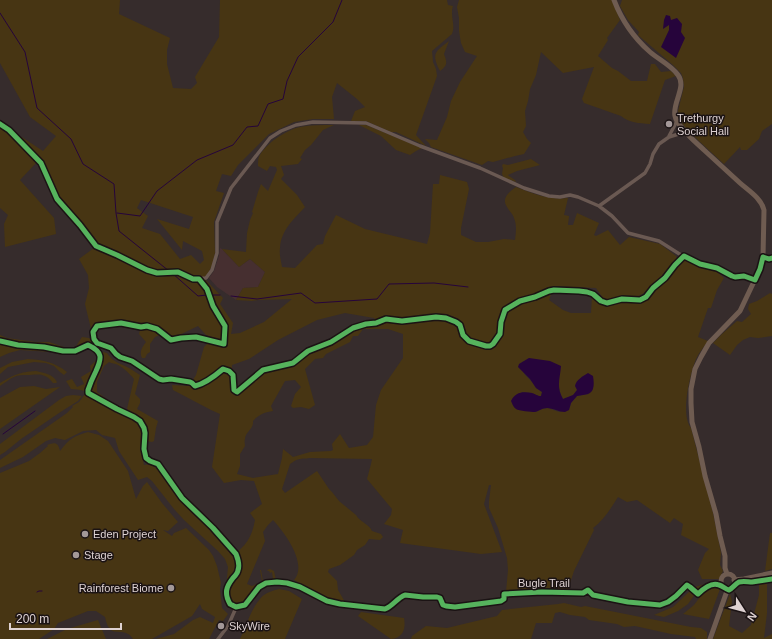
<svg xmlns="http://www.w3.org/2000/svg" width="772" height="639" viewBox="0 0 772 639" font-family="Arial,sans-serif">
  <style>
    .built { fill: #462f30 }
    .green { fill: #473513; fill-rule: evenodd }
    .water { fill: #26043b }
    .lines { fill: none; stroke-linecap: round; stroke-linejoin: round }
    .stream { stroke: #26043b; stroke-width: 1 }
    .street { stroke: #6a5952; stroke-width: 3.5 }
    .secondary { stroke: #6f5c51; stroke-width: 5 }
    .cycleway-casing { stroke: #1b1314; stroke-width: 8 }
    .cycleway { stroke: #56b35d; stroke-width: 5 }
    .poi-dot { fill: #a39898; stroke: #1b1314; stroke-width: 1.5 }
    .labels { text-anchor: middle; stroke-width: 3; stroke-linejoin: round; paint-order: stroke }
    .poi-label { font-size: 11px; fill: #ded2d2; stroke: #1b1314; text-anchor: start }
    .street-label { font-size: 11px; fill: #ded2d2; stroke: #1b1314 }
  </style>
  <rect width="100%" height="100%" fill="#362c2c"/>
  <!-- built -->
  <path class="built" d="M220 248 222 249 239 267 250 259 265 272 258 287 243 288 236 300 217 287 209 278 214 271 219 256Z"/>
  <!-- green -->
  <path class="green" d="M0 0H120L119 14 170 38 167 50V64L173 88 191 89 197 83 195 77 219 37 220 0H447L448 5 453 6C452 8 452 11 452 13 452 21 455 26 452 34L432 51 433 62 436 69 437 76 416 135 426 146 396 132H391L366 121H351L355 111 365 107 357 99 337 83 332 97 334 119H313L294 122 269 134 238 165 231 176 222 174 216 191 224 193 214 222 215 253 212 266 206 277H203L223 298 220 304 233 323 231 334 240 333 264 322 292 299 258 300 252 301 236 300 243 288 258 287 265 272 250 259 239 267 222 249 246 252 247 233 250 220 253 213 252 212 258 192 261 184 268 191 277 170 276 167 270 166 267 171 258 166C258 163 258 159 259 157 265 144 286 130 300 127 311 125 323 125 334 125L323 130 311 145 305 150 300 158 302 159 298 164 281 166 284 175 281 179 297 195 305 207C294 219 281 230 280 248 279 254 281 261 282 267L295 268 317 245 323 244 325 236 336 215 365 229 427 244 430 233 433 184H439L440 175 467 182 469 189 461 228V235L476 242H488L504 239 515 240C516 233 517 225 514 218 513 214 509 211 507 207 501 198 509 192 516 187 533 194 550 200 568 198L564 215 569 216 568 225H573L577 213 599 223 594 235 596 236 608 230 620 245 629 237 660 244 676 256 677 259 670 268 664 276 651 286 644 293 639 296H622L609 301H605L596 288 572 287 554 286 549 300 563 310 571 313H591L592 296 603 304 608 305 623 300 640 301 647 299 654 289 667 279 675 267 683 260 701 266 717 270V272L724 278 717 290 711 308H708L698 337 708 341C704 347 699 352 696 359 690 374 680 415 691 428L713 513 721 553 720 565 723 571 719 579H702L698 570 705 553 709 549 681 535 683 524 674 518 670 523 637 500 627 502 618 497C611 508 604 520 593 528L594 530 574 571 568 589 542 588 530 590 506 592 508 570 507 558 498 528 489 508V501L491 485H489L484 504 502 552 481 554 400 543 403 530 384 524 391 515 392 509 367 479 371 464 372 459 309 458C306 459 304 458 300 459 297 459 293 462 290 464L282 489 285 493 317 471 329 489 332 492 339 501 356 515C360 522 369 524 372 531L381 534 383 537 380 540 369 539 365 545 357 550 354 555 340 565 329 569 328 572 337 581 338 590 345 602 327 599 294 580C308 564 285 533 273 520L268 525 263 532 265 541 247 584 252 586 261 582 262 585C253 591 249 610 235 607 232 606 230 604 228 601L225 600 228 567 225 559 218 551 184 520 174 509 152 481 147 477 138 480 119 451 115 438 102 435 96 430 83 431 65 440 55 438 46 441 23 457 0 468V460L67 413 73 407 72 406 79 402 85 394 133 417C149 429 142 437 142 452 142 456 143 460 144 465L151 464 158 470 180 499 218 538 232 556C246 546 252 537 255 520L250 513 262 504 254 481 241 480 224 483 212 467 220 414 211 410 173 390 172 385 189 386 196 375 204 347 213 338 206 335 198 326 171 339 157 329 151 326 148 327 155 330 162 334 155 337 150 344V352L147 354 145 358H142C139 352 142 347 146 342L139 334 140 330 119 325 91 329 85 304 89 288 88 275 79 259 94 248 102 247 98 244 83 224 59 196 43 162 17 134 43 151 56 136 30 117 0 63ZM141 200 193 217 189 229 157 219 182 250 183 241 202 251 204 260 200 264 191 255 180 259 160 234 142 228 148 216 137 208ZM345 313 374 318 380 323 376 324 365 326 354 329 324 347 309 352 295 364 265 372 259 375 238 393 235 394 232 392 231 384 232 365 249 359 278 340 317 320ZM363 329H388L403 334V358L381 390 376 405 373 437 367 445 349 448 340 434 332 444 333 450 331 451 310 452 293 457 283 449 282 458 278 474 253 478 237 474 240 466V454L245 446C245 444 244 442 245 439 245 432 254 429 253 421 258 415 265 412 273 411L271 406 285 381 295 380 301 387 295 394 291 406 293 408 301 407 309 409 315 405 305 369 315 359 323 358 326 354 350 342 353 336H358ZM529 358 559 381C558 388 560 393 563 399L574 395 577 390 589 394 577 396 571 403 569 410 559 412 548 408 542 409 536 412 521 392 532 393 538 396H541L542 392 536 388 533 383 525 375 519 364Z
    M459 0H612L620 20 607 38 608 40 598 56 612 68 618 71 631 81H647L651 64H655L661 72 671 71 676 76 665 80 650 124C639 123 629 123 621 116L584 103 582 99 594 67 563 73 541 52 536 75 530 89 528 101 525 111 526 126 523 132 527 139 531 143 524 154 515 156 493 162 488 161 482 165 431 147 429 143 425 139 437 140 447 117 451 101 460 82 477 56 465 52 461 43 459 31V18L457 7Z
    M622 0H772V124L762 131 759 139 747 150H741L740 147 724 164 699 141 684 126 679 118 678 111 684 87 683 78 681 73 673 65 638 35 639 32 628 20 620 6Z
    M449 41 444 54C447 62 448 65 440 71 431 53 435 52 449 41Z
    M359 125H366L422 148 416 151 410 155 396 150 381 136Z
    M0 127 8 132 36 163 20 180 54 218 56 234 5 247 4 224 8 215 0 208Z
    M531 159 540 165 517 171 508 175 509 176 515 180 516 182 504 178 502 174 503 168 502 166 503 164 508 165Z
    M770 293 772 294V336L758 338 750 337 743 340 737 345 730 355 713 343 722 334 737 321 742 322 751 314 748 309 749 304 757 301Z
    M0 335 7 338 35 342H49L67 348H75L82 337 89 338 95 343 92 348 83 351 75 355H62L52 352 20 350 9 353 0 357Z
    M103 352 107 353C114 363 118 362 129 368 133 370 136 373 140 375L135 394 140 399V403L137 409 158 421 156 428 154 441 152 442 147 441C147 420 144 420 127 409L134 379C130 374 124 368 118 365 115 363 112 364 109 362L104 366 97 382V392L111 402V403C96 395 89 390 71 389L66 381 72 379 77 387 84 384 81 377 91 371 90 366 101 356V354Z
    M28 359C44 360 54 362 67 372L64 375 60 372 54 366 46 363 34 362 8 367 0 374V368L12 362Z
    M36 371C44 373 53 374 57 382L56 383H53C46 373 39 374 27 375 23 375 18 375 14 377 9 379 5 383 0 386V383C14 375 19 372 36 371Z
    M34 386 46 389 60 387 0 429V398L20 387Z
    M73 395 82 396 78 401 62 411 21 439 5 452 0 455V444L59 400 66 396Z
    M88 432 99 435 108 441 128 471 136 499 143 486 147 482 162 503 178 522 168 531 163 530 172 536 174 533 186 528 209 550 213 556 217 566 221 583 220 589 222 608 228 614 223 621 219 620 209 639H156L174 634 193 620 200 617 213 623 215 617 202 609 200 604 192 616 152 639H133C127 628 115 635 110 629 107 626 106 621 105 617L96 611H88L58 623 54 629 39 639H0V473L29 461 40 453 48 446 47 445C55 442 58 442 60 451 69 439 74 436 88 432Z
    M770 533H772V569L765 571Z
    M270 569 274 571 276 580 275 582H270L263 585 262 581 260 570H261L263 581 273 579 272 572 270 573 269 571H268L267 570Z
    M705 584 698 590 688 604 678 611 664 617 654 615 673 607 692 589 695 587Z
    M759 584H767V613L764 638 772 634V639H713L730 594 732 601 729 626 742 633 751 625 759 595Z
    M714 586 720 589 709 619 683 614 694 605 703 593Z
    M279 589 289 591 302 599 285 639H240C246 627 251 609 260 599 264 593 272 591 279 589Z
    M564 603 581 607 585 606 691 627 701 628 707 632V639H696L695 637 671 634 635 626 624 627 617 624 589 620 585 617 570 615 560 612 555 613 552 623H536L531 639H411L412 636 426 626 447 628 497 616 502 610 558 604Z
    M361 612 404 618C406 629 403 638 391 639L358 616Z
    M98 620 106 639H47L67 629Z"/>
  <!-- water -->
  <path class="water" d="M666 15 670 16 671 20 677 18 682 24 681 32 685 38 676 58 661 47 669 30V25L663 29 664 20Z
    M529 358 550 361 561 366C560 379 556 387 563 399L573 395 577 390 575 386C576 380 583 376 588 373L593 376C594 382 595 392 588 394 585 395 581 395 577 396L571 403 569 410 565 412C559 412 553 408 547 408 542 408 539 411 535 412 531 412 519 411 516 409 513 407 512 403 511 401 515 392 523 391 532 393 536 394 537 396 541 396L542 392 536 388 530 379 518 367 519 364Z"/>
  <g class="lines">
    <!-- stream -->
    <path class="stream" d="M0 13 25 52 37 108 71 139 83 164 114 184 116 213 119 231 169 271
      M117 213 140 216 157 191 197 160 233 145 247 127 258 126 268 104 283 99 287 81 298 57 333 22 342 0
      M172 273 198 296 207 295
      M212 295H220
      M231 296 257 299 301 293 315 303 377 299 389 284 434 283 468 287
      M3 434 35 411
      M37 592 39 591H42"/>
    <!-- street -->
    <path class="street" d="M0 124 9 130 41 163 57 199 80 225 96 246 117 255 147 270 157 273 178 272 193 279 206 278 212 270 217 253V222L231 188 270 138 281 131 296 125 313 122 366 123 420 146 480 168 524 188 549 196 560 197 570 195 578 197 599 206 612 216 628 233 659 241 681 255 693 261 700 264 717 268 732 276 735 277 744 276 755 280
      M669 136 677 121
      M599 206 645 173 650 164 653 154 659 144 669 137 685 132
      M763 257 769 259 772 258
      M218 639 228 626 235 610"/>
    <!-- secondary -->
    <path class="secondary" d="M614 0C622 21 633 37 650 52 658 59 672 66 678 75 687 87 672 103 675 116 676 122 681 127 685 131 690 138 698 144 704 150 716 161 728 172 740 183 749 191 761 198 764 210L763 257 760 269 740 311 709 343 701 357 695 369 691 389V403L692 422 699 447 705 476 716 514 720 536 725 556V568L727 574
      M721 581a7 7 0 1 1 14 0a7 7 0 1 1-14 0Z
      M734 580 744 579 772 573
      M710 639 728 588"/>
    <defs>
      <path id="cycleway" d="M0 124 9 130 41 163 57 199 80 225 96 246 117 255 147 270 157 273 178 272 193 279H199L207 289 213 306 225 326 224 344 196 337 181 338 171 340 157 329 147 326 141 327 121 323 97 326 93 332 94 339 97 343
        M0 341 18 345 44 347 63 351H75L88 345C103 352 102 358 96 371 93 377 90 384 88 390V393L117 409 134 417 140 421 144 428 145 433 144 449 146 458 150 461 158 464 182 498 213 528 236 554C238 559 240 565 238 570 238 573 235 576 233 578 226 587 224 593 230 604
        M97 343 111 348 116 354 120 357 132 361 159 379 163 380 171 379 190 382 192 383 195 386C204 384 216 375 223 369L229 371 233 375 234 390 237 392 263 370 293 363 308 351 331 342 353 328 366 324 376 323 386 319 402 321 436 317 446 318 456 322 460 325 463 335 469 341 486 346H490L493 344 500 334 501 322 505 310 520 301 535 297 549 291 554 290 579 291 587 292 593 294 601 301 607 303 622 299 640 300 646 297 653 288 665 278 675 265 684 256 700 264 717 268 732 276 735 277 744 276 755 280 760 269 763 257 769 259 772 258
        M230 604 236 607 245 605 259 587 266 583 277 582 287 583 300 587 327 601 340 604 385 609C393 606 397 598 405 595L423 597H437L440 598 443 605 446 606 455 607 501 601 504 599V594L542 592 583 593 588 590 593 595 628 602 660 605 668 602 676 596 687 585 690 587 698 594C703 589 712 582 719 585 723 586 725 589 729 590 733 588 735 584 739 582 744 581 748 582 752 582 759 581 765 580 772 579"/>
    </defs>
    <!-- cycleway casing -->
    <use href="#cycleway" class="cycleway-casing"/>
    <!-- cycleway -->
    <use href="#cycleway" class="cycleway"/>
  </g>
  <!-- markers -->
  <g class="poi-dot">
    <circle cx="669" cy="124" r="4"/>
    <circle cx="85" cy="534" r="4"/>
    <circle cx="76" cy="555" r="4"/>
    <circle cx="171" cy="588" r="4"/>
    <circle cx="221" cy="626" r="4"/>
  </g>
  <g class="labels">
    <!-- poi labels -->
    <g class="poi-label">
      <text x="677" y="122">Trethurgy<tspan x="677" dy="13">Social Hall</tspan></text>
      <text x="93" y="538">Eden Project</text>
      <text x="84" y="559">Stage</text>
      <text x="163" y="592" text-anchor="end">Rainforest Biome</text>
      <text x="229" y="630">SkyWire</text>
    </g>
    <!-- street labels -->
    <g class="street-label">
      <text x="544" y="587">Bugle Trail</text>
    </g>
  </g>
  <!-- north arrow -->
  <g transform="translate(744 611) rotate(126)" stroke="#1b1314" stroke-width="3" paint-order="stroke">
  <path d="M0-3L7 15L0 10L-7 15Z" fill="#ded2d2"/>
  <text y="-6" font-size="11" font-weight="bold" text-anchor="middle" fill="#ded2d2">N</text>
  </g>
  <!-- scale -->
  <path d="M10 623v6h111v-6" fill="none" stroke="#ded2d2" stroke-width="2"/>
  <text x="16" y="623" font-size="12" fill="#ded2d2" stroke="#1b1314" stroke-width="3" paint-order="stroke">200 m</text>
</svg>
